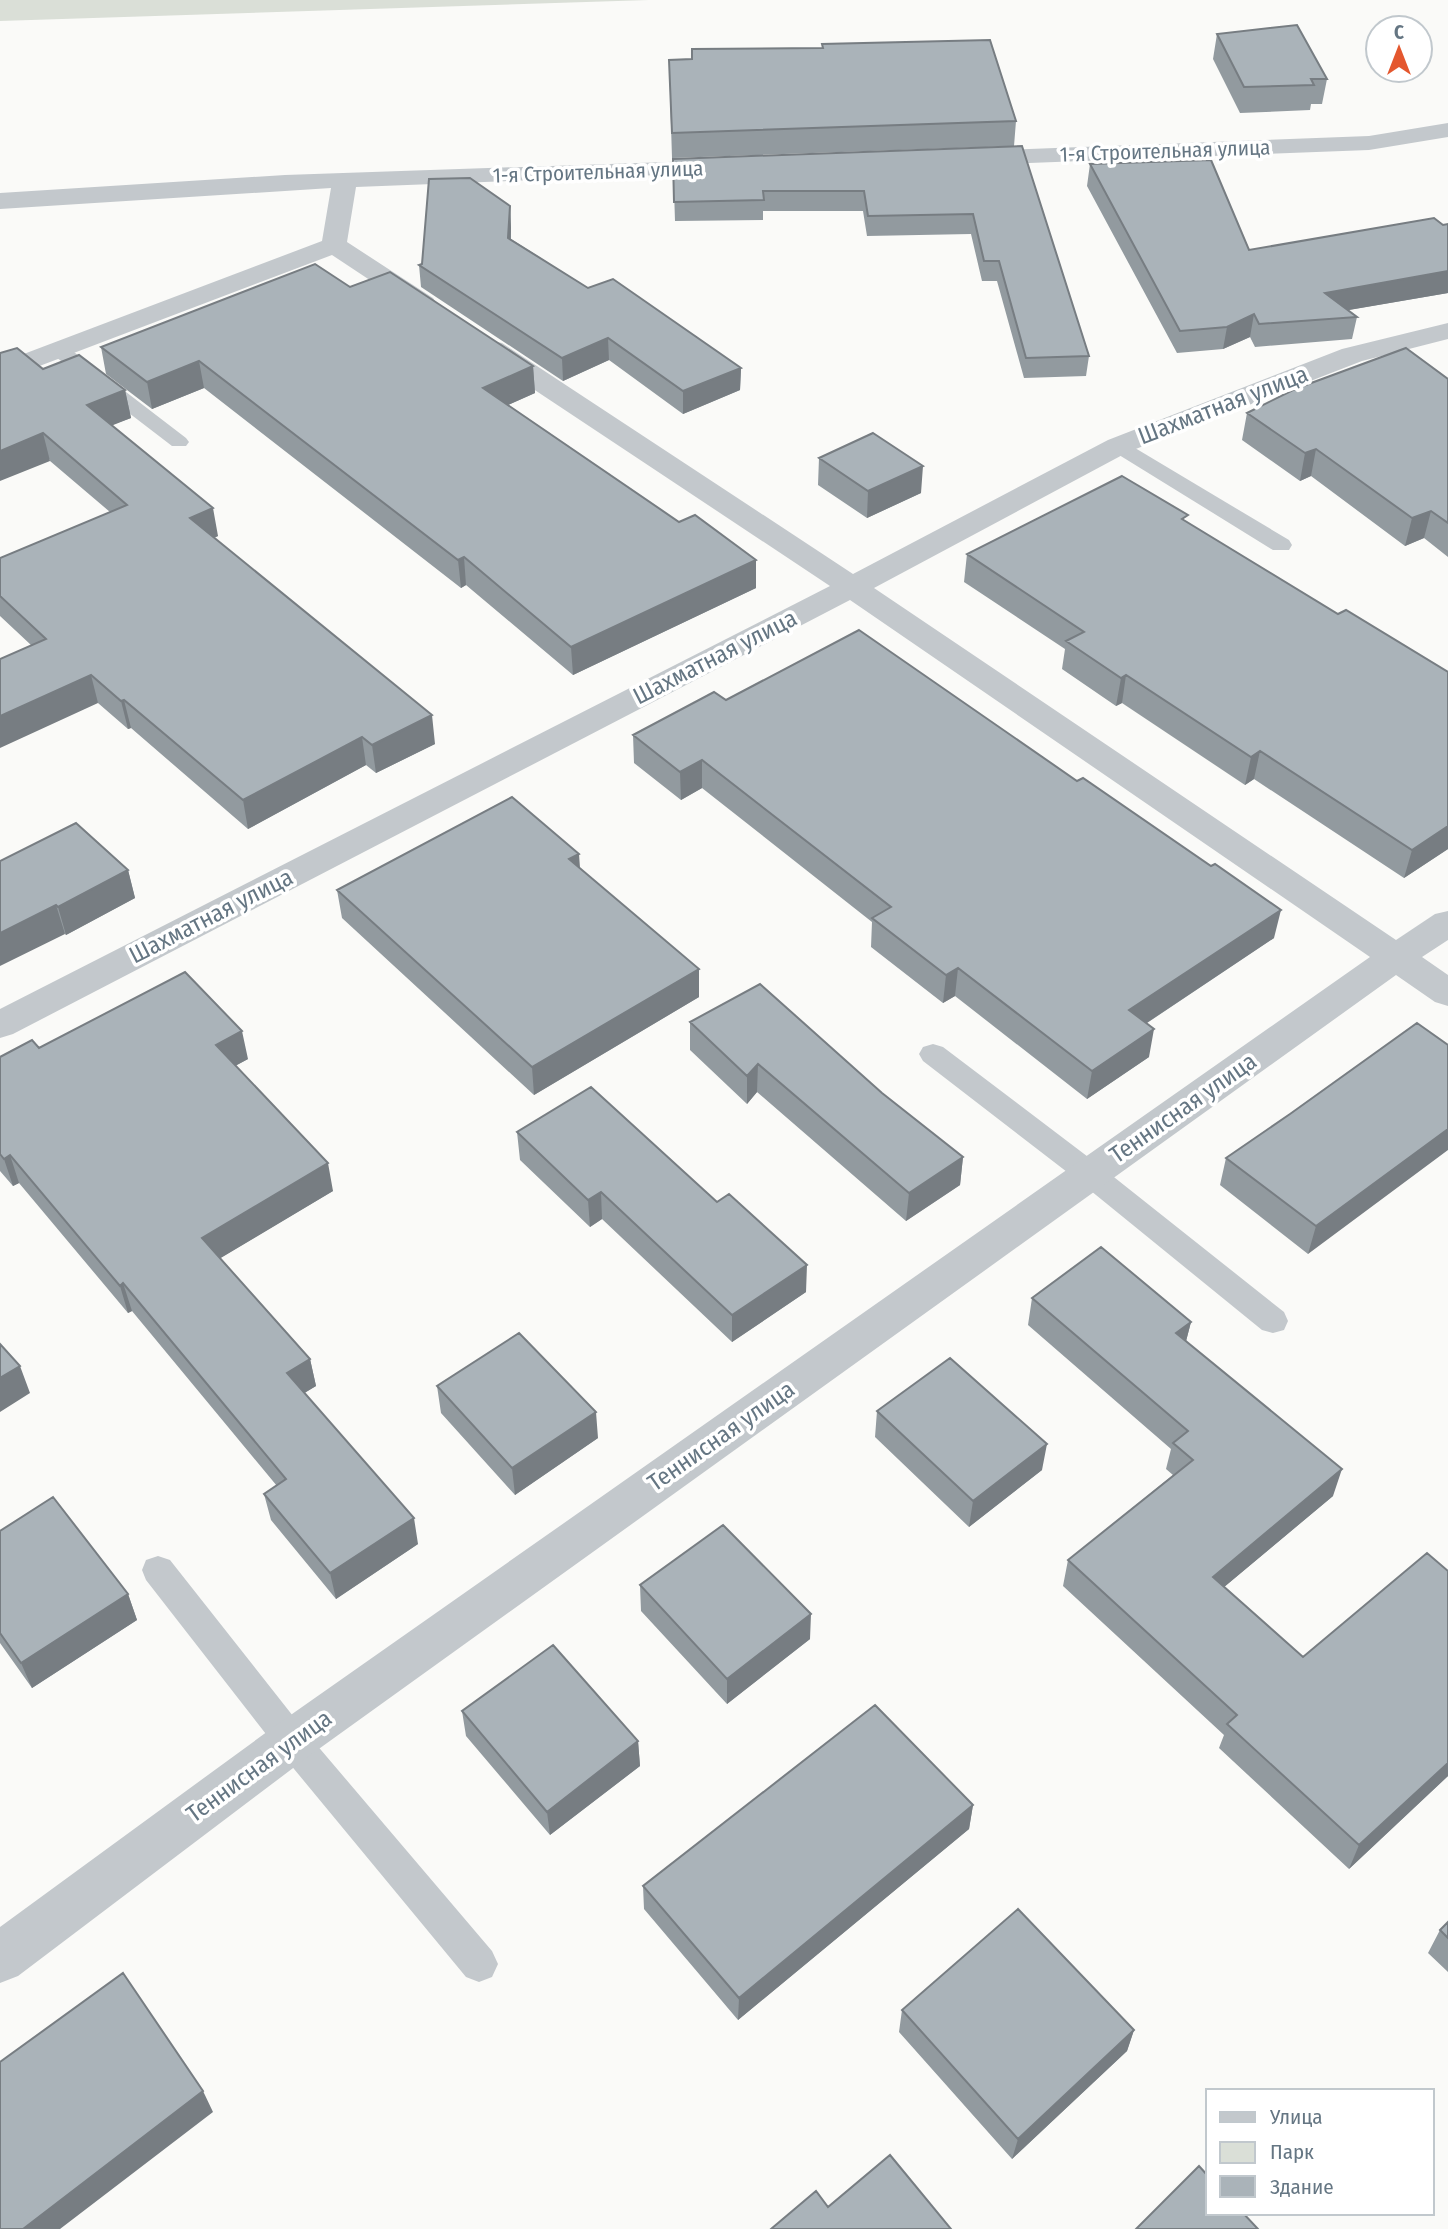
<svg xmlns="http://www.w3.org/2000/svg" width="1448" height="2229" viewBox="0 0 1448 2229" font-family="'Fira Sans Condensed',sans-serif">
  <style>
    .green { fill: #dadfd7 }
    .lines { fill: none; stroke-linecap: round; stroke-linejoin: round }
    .service { fill: #c3c8cc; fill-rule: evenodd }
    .minor { fill: #c3c8cc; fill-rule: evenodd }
    .wall { fill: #929a9f }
    .shaded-wall { fill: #777d82 }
    .building { fill: #aab3b9; stroke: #777d82; stroke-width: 2 }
    .labels { text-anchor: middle; stroke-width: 7; stroke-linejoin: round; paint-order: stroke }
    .far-street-label { font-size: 21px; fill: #657683; stroke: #fff }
    .street-label { font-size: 24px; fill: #657683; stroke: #fff }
  </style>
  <rect width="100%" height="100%" fill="#fafaf8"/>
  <!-- green -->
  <path class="green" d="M0 0H649L0 21Z"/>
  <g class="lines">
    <!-- service -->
    <path class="service" d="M59 344 66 346 186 438 189 442 186 446H172L52 354 49 350 52 346Z
      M1118 440 1125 442 1289 540 1292 545 1289 550H1273L1111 450 1108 446 1111 442Z
      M933 1044 943 1047 1100 1166 1284 1312 1288 1321 1284 1330 1273 1333 1262 1330 1080 1182 923 1061 919 1054 923 1047Z
      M158 1556 170 1560 304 1730 492 1951 498 1964 492 1977 479 1982 466 1977 280 1752 146 1580 142 1570 146 1560Z"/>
    <!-- minor -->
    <path class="minor" d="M1448 123V137L1369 150 974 165 965 163 962 158 965 153 974 151 1369 136Z
      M725 160 734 162 737 167 734 172 356 187 347 242 433 298 437 304 433 310 424 312 415 310 332 255 0 381V363L322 241 331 188 0 209V193L285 175Z
      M1448 323V339L1362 361 1128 452 874 588 1396 940 1435 914 1448 911V940L1422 957 1448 975V1006L1435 1002 1396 975 309 1756 18 1976 0 1983V1927L275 1726 1370 957 850 600 13 1034 0 1038V1009L830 586 482 355 478 349 482 343 492 341 502 343 853 574 1108 440 1342 349Z"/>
  </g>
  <!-- wall -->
  <path class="wall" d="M1217 34 1327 79 1322 104H1311L1310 110 1240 113 1213 59Z
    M822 44 1016 121 1014 146 672 158 669 60 692 59 822 48Z
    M1022 146 1089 356 1086 376 1024 378 997 281H982L971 234 867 236 863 211H763V220L675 221 673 159Z
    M1090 164 1249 250 1448 224V293L1348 310 1357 317 1352 339 1255 347 1250 337 1223 349 1177 353 1087 186Z
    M510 206 511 228V239L588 288 741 368 740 390 683 414 609 360 563 381 421 287 419 265Z
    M350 287 533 366 535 393 508 405 679 522 756 560V588L573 675 466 585 461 588 204 388 152 409 106 374 101 347Z
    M3 353 43 369 125 390 131 418 111 425 218 536 214 538 435 744 376 773 366 765 248 829 131 728 128 729 31 645 0 616V558L110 512 50 461Z
    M1448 379V557L1424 538 1405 546 1311 476 1300 481 1242 440 1247 413Z
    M819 458 921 493 867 518 818 485Z
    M1187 522 1448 849 1404 878 1254 779 1245 785 1122 703 1116 706 1062 669 1065 649 964 582 967 554Z
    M726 700 1274 938 1147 1023 1149 1057 1087 1099 955 996 943 1003 871 947 872 922 702 788 681 800 634 763 633 735Z
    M0 861 128 870 135 898 66 935Z
    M580 869 699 969V997L534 1095 342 918 337 890Z
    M690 1022 963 1157 960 1185 906 1221 757 1092 747 1104 690 1050Z
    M1448 1045 1308 1254 1220 1185 1226 1158Z
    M39 1048 248 1059 235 1066 333 1191 220 1258 310 1359 316 1386 304 1393 418 1544 336 1599 271 1520 264 1494 277 1486 132 1311 128 1313 19 1183 13 1186 0 1171V1057Z
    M517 1132 717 1202 806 1292 732 1342 602 1219 590 1227 520 1160Z
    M1032 1298 1191 1322 1186 1341 1333 1496 1224 1587 1303 1657 1448 1776 1349 1869 1219 1748 1224 1735 1063 1586 1068 1560 1173 1475 1166 1469 1171 1449 1028 1325Z
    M437 1386 598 1438 515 1495 441 1413Z
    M877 1411 1042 1470 969 1527 875 1437Z
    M0 1531 128 1594 137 1620 32 1688 0 1643Z
    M640 1585 810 1639 727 1704 641 1611Z
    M462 1711 638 1741 640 1766 550 1835 466 1736Z
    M973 1805 969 1829 738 2020 644 1909 643 1886Z
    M1448 1922V1972L1428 1953 1440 1930Z
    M902 2010 1134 2030 1127 2051 1012 2159 899 2032Z"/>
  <!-- shaded-wall -->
  <path class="shaded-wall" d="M510 206 511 228 510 260 508 238Z
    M1448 271V293L1320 315 1325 293Z
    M1254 314 1250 337 1223 349 1227 327Z
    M608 338 609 360 563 381 562 358Z
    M199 361 204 388 152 409 147 382Z
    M533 366 535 393 485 415 483 388Z
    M741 368 740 390 683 414V391Z
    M125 390 131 418 93 433 87 405Z
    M43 433 50 461 0 481V451Z
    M1316 449 1311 476 1300 481 1305 453Z
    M923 466 921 493 867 518 868 491Z
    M213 508 218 536 195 546 190 518Z
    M1431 511 1424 538 1405 546 1412 518Z
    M464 557 466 585 461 588 458 560Z
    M756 560V588L573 675 571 647Z
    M91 675 98 703 0 748V716Z
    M1126 675 1122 703 1116 706 1121 678Z
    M124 700 131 728 128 729 121 701Z
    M432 715 435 744 376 773 372 745Z
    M362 737 366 765 248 829 243 800Z
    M1260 751 1254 779 1245 785 1251 757Z
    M702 760V788L681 800 680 772Z
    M1448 826V849L1404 878 1412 850Z
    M579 854 581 882 569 859Z
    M128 870 135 898 66 935 58 907Z
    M56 905 65 934 0 966V933Z
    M1281 910 1274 938 1124 1038 1129 1010Z
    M958 968 955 996 943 1003 946 975Z
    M699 969V997L534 1095 532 1067Z
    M1154 1029 1149 1057 1087 1099 1092 1071Z
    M242 1031 248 1059 222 1073 216 1045Z
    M758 1064 757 1092 747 1104V1076Z
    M1448 1129V1150L1308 1254 1316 1226Z
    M10 1155 19 1183 13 1186 4 1159Z
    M963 1157 960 1185 906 1221 909 1193Z
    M328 1163 333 1191 209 1265 202 1238Z
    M601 1192 602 1219 590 1227 588 1200Z
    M807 1265 806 1292 732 1342V1315Z
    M123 1283 132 1311 128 1313 120 1286Z
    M1191 1322 1184 1349 1176 1333Z
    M310 1359 316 1386 293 1400 287 1373Z
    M20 1366 30 1393 0 1412V1378Z
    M596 1412 598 1438 515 1495 512 1468Z
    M1047 1444 1042 1470 969 1527 973 1501Z
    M1342 1469 1333 1496 1205 1603 1213 1577Z
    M414 1518 418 1544 336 1599 330 1573Z
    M128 1594 137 1620 32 1688 21 1663Z
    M811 1614 810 1639 727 1704V1679Z
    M638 1741 640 1766 550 1835 547 1812Z
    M1448 1763V1776L1349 1869 1359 1845Z
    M973 1805 969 1829 738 2020 739 1998Z
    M1134 2030 1127 2051 1012 2159 1018 2139Z
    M203 2091 213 2112 60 2229H23Z"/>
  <!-- building -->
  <path class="building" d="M1297 25 1327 79H1311L1314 85 1244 87 1217 34Z
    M990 40 1016 121 672 133 669 60 692 59V49L823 48 822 44Z
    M1022 146 1089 356 1026 358 999 261H984L973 214 868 216 864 191H763L764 200 674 202 673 159Z
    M1211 160 1249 250 1434 218 1443 225 1448 224V271L1325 293 1357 317 1259 324 1254 314 1227 327 1180 331 1090 164Z
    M470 178 510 206 508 238 588 288 613 279 741 368 683 391 608 338 562 358 419 265 422 264 429 179Z
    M315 264 350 287 390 272 533 366 483 388 679 522 695 515 756 560 571 647 464 557 458 560 199 361 147 382 101 347Z
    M17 348 43 369 79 355 125 390 87 405 213 508 190 518 432 715 372 745 362 737 243 800 124 700 121 701 91 675 0 716V659L46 639 0 596V558L127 505 43 433 0 451V353Z
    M1406 348 1448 379V523L1431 511 1412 518 1316 449 1305 453 1247 413 1295 389Z
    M873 433 923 466 868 491 819 458Z
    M1122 476 1188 515 1182 519 1338 614 1346 610 1448 672V826L1412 850 1260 751 1251 757 1126 675 1121 678 1066 641 1084 632 967 554Z
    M859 630 1077 781 1083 778 1211 866 1215 864 1281 910 1129 1010 1154 1029 1092 1071 958 968 946 975 872 918 891 907 702 760 680 772 633 735 714 692 726 700Z
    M512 797 579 854 569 859 699 969 532 1067 337 890Z
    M76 823 128 870 58 907 56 905 0 933V861Z
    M185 972 242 1031 216 1045 328 1163 202 1238 310 1359 287 1373 414 1518 330 1573 264 1494 286 1479 123 1283 120 1286 10 1155 4 1159 0 1154V1057L32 1040 39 1048Z
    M760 984 882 1093 963 1157 909 1193 758 1064 747 1076 690 1022Z
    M1417 1023 1448 1045V1129L1316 1226 1226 1158 1290 1114Z
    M591 1087 717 1202 729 1194 807 1265 732 1315 601 1192 588 1200 517 1132Z
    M1101 1247 1191 1322 1176 1333 1342 1469 1213 1577 1303 1657 1427 1553 1448 1571V1763L1359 1845 1227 1724 1237 1715 1068 1560 1193 1460 1173 1443 1188 1431 1032 1298Z
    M519 1333 596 1412 512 1468 437 1386Z
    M0 1344 20 1366 0 1378Z
    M950 1358 1047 1444 973 1501 877 1411Z
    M53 1497 128 1594 21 1663 0 1633V1531Z
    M723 1525 811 1614 727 1679 640 1585Z
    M553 1645 638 1741 547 1812 462 1711Z
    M875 1705 973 1805 739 1998 643 1886Z
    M1018 1909 1134 2030 1018 2139 902 2010Z
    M1448 1922V1938L1440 1930Z
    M123 1973 203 2091 23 2229H0V2062Z
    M890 2155 951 2229H771L816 2191 828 2207Z
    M1199 2166 1208 2176V2213H1243L1258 2229H1136Z"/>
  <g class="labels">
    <!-- far-street labels -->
    <g class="far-street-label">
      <text transform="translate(1165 151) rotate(-2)" y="7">1-я Строительная улица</text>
      <text transform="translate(598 172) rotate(-2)" y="7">1-я Строительная улица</text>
    </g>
    <!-- street labels -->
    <g class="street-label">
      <text transform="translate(1223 405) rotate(-21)" y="8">Шахматная улица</text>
      <text transform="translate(715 657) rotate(-27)" y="8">Шахматная улица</text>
      <text transform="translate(211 916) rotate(-27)" y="8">Шахматная улица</text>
      <text transform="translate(1183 1108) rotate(-35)" y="8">Теннисная улица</text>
      <text transform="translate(721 1436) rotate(-35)" y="8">Теннисная улица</text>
      <text transform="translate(259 1766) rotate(-36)" y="8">Теннисная улица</text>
    </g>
  </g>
  <!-- legend -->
  <rect x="1206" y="2089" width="228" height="126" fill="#ffffff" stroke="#c1c8cd" stroke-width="2"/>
  <rect x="1220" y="2112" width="35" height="10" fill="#c3c8cc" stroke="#c1c8cd" stroke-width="2"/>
  <text x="1270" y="2124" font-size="21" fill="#657683">Улица</text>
  <rect x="1220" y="2142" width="35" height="21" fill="#dadfd7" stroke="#c1c8cd" stroke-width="2"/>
  <text x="1270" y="2159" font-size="21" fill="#657683">Парк</text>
  <rect x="1220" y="2176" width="35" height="21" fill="#aab3b9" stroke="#c1c8cd" stroke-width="2"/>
  <text x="1270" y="2194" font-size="21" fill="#657683">Здание</text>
  <!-- north arrow -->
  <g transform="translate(1399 49)"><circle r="33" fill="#ffffff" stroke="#c1c8cd" stroke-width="2"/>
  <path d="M0-5L12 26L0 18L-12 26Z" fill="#e4572e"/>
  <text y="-10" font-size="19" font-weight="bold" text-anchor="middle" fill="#657683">С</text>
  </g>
</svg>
